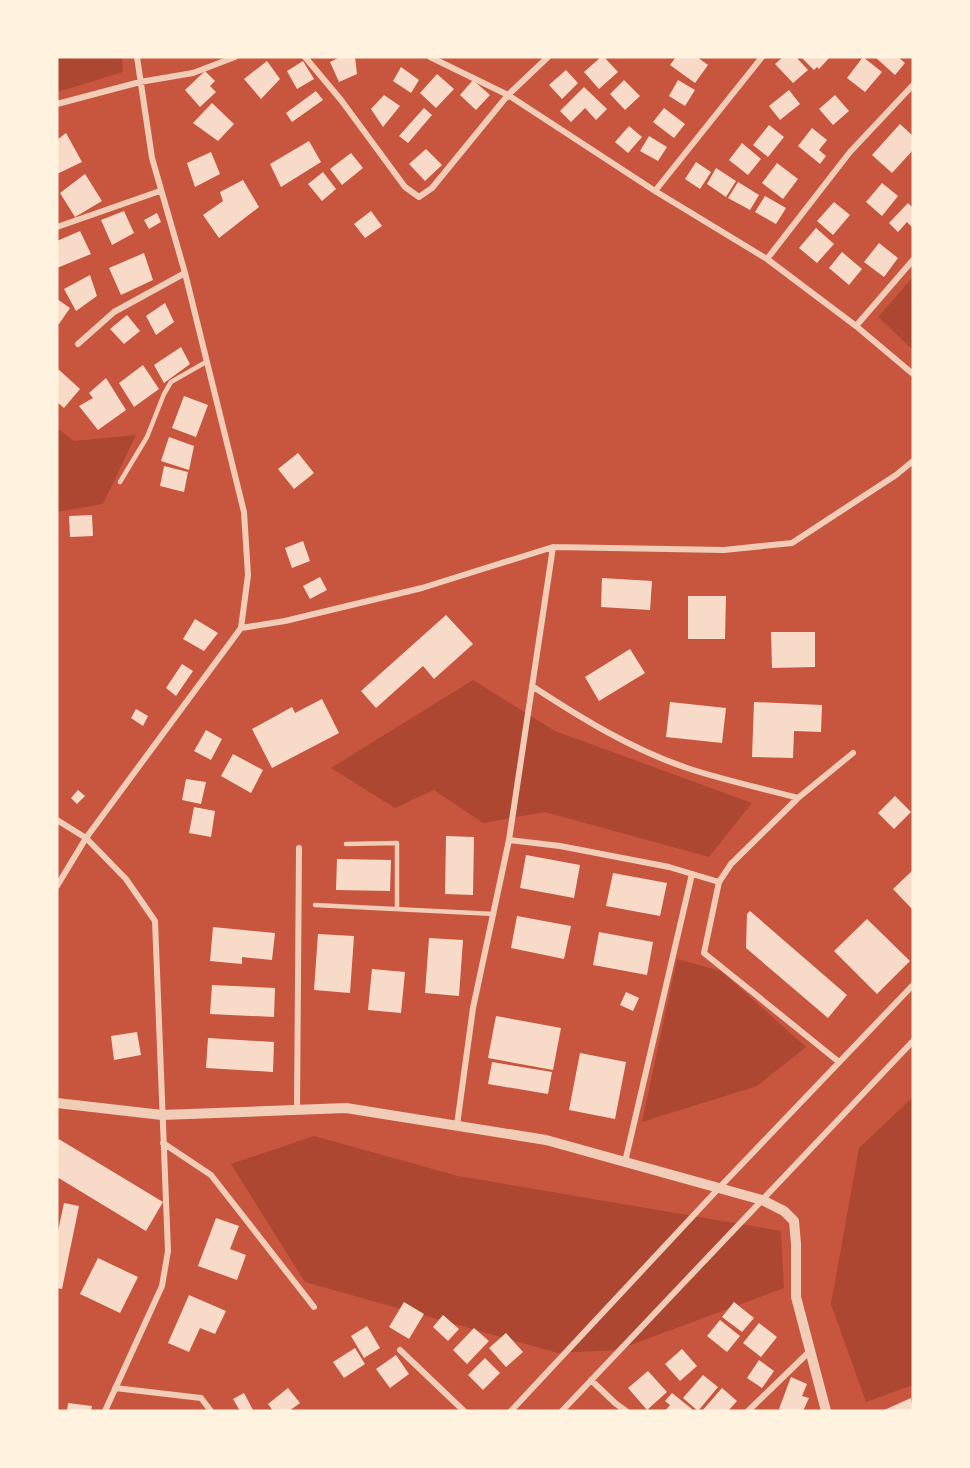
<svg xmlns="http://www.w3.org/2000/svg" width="970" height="1468" viewBox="0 0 970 1468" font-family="'Titillium Web',sans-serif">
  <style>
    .green { fill: #ae4732 }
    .building { fill: #f7dbc8 }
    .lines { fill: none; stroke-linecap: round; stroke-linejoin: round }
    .service { stroke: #f1ccb7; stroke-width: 4.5 }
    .minor { stroke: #f1ccb7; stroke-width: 6 }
    .tertiary { stroke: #f1ccb7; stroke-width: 10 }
  </style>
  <rect width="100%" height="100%" fill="#c8553d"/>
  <!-- green -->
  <path class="green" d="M57 57H122L123 72 57 92Z
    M913 277V350L878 317Z
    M57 428 74 441 136 435 103 504 57 512Z
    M473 680 555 731 752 803 709 857 545 812 483 823 434 790 395 808 331 768Z
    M677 959 721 971 806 1047 757 1086 642 1122Z
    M913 1097V1385L866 1402 831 1304 859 1148Z
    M314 1136 458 1176 781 1231 784 1288 617 1350 558 1353 305 1282 231 1164Z"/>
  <!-- building -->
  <path class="building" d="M340 57H355L357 74 339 82 330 62Z
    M601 57H604L618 72 599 89 584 72Z
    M676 57H697L708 65 695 83 670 65Z
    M783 57H796L808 70 793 83 775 64Z
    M801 57H830L819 69 817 67 814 70Z
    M863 57 882 72 865 92 847 78Z
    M875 57H898L905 63 895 75Z
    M267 61 280 79 261 99 244 79Z
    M303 61 314 79 297 89 287 71Z
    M401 67 419 80 411 93 393 81Z
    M566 70 578 83 562 99 549 85Z
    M205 71 215 81 210 86 216 92 200 107 185 90Z
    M437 74 454 89 436 108 420 93Z
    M473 80 490 95 476 110 460 95Z
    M624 80 640 96 625 110 610 94Z
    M678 80 695 90 685 106 669 96Z
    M584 87 607 109 596 120 585 108 571 122 560 111Z
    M789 90 800 104 780 120 769 106Z
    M316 91 323 100 292 122 286 113Z
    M384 95 400 106 383 127 371 109Z
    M835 95 849 111 833 125 819 109Z
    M212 103 234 124 218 141 193 123Z
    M424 108 432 115 408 143 399 136Z
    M664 108 685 124 674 138 653 122Z
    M900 124 913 136V150L892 173 872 155Z
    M769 125 784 137 768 157 753 145Z
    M629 126 642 137 628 153 615 142Z
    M812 128 827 140 819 150 826 156 820 164 798 146Z
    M66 133 82 162 57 174V140Z
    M649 136 667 147 658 161 640 151Z
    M309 141 321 162 281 187 270 164Z
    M742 143 761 159 748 175 729 160Z
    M426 149 442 165 425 181 409 164Z
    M211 152 220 174 195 187 187 163Z
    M351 153 363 168 342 185 330 169Z
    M696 162 711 172 700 189 685 179Z
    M777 163 798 179 783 199 762 183Z
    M716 168 736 181 726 197 707 184Z
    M323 172 336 189 322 201 308 184Z
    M85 174 102 201 75 217 60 193Z
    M243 180 259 207 219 238 203 215 223 201 220 192Z
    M738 182 759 195 750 210 728 198Z
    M882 183 898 196 882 216 866 202Z
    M765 196 786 208 776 224 755 212Z
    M834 202 850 215 833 235 817 221Z
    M908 203 913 208V228L907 222 898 232 889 223Z
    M124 211 134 233 112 245 101 220Z
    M371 211 382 226 365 238 354 224Z
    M157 213 161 222 149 229 144 220Z
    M816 228 834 244 817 263 799 248Z
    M80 231 91 254 57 268V241Z
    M879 243 898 258 884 277 864 262Z
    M842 252 862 269 849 285 829 268Z
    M144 253 153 280 121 295 109 268Z
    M90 275 97 296 76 311 64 289Z
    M57 299 70 308 59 324 57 323Z
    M165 303 174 322 156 335 146 316Z
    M127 315 140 331 124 344 110 329Z
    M181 347 190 364 164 383 154 365Z
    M143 365 159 389 134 407 119 383Z
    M57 368 80 389 64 408 57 402Z
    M106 378 126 410 98 430 79 406 93 398 89 393Z
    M184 396 208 405 196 437 172 428Z
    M169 437 194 446 189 470 161 461Z
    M298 453 314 473 294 489 278 469Z
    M164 466 188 472 184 492 160 486Z
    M92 515 93 536 70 537 69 516Z
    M303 541 310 561 292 568 285 548Z
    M320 577 327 590 310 599 303 586Z
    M602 578 652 581 650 610 601 607Z
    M688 596H726L725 639H688Z
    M446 615 473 644 434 679 423 666 376 708 361 691Z
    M195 619 218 633 204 651 183 639Z
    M771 632H815V667L772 668Z
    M630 649 645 673 599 701 585 677Z
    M182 664 193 671 176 696 166 688Z
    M322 699 339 733 272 768 252 729 292 707 295 713Z
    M670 702 726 708 722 743 666 737Z
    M754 702 822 705 821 732 794 731 793 758 752 757Z
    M136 709 148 716 143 726 131 718Z
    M206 730 222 739 211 760 194 751Z
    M233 754 263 770 251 793 221 776Z
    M186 779 206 782 201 804 182 800Z
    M78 790 85 796 77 804 71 798Z
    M895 796 911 812 894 829 878 813Z
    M194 807 215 811 211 837 189 833Z
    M446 836 474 837 473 895 445 894Z
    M526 855 580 865 574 898 520 888Z
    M337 859 391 860 390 891 336 890Z
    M913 870V910L893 889Z
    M613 873 667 883 660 916 606 906Z
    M750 911 847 995 828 1018 746 948 747 914Z
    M517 916 571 926 564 959 511 948Z
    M867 919 910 961 877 994 834 951Z
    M213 927 275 933 272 960 242 957V964L210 961Z
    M599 932 653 942 647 975 593 965Z
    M318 934 354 936 350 993 314 990Z
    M429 938 463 940 459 996 425 993Z
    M372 969 405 972 401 1013 368 1010Z
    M212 985 275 988 274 1017 210 1014Z
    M626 992 639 998 633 1011 620 1005Z
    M496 1016 561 1028 553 1070 488 1058Z
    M137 1032 141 1055 114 1060 111 1036Z
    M208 1038 274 1042 273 1072 206 1068Z
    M580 1053 626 1062 615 1119 569 1110Z
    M492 1062 552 1072 548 1094 488 1084Z
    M57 1138 163 1202 146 1231 57 1177Z
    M64 1203 79 1206 62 1289 57 1288V1236Z
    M216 1218 239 1226 230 1249 246 1255 237 1280 198 1266Z
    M98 1258 138 1277 120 1313 80 1294Z
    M189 1295 226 1311 215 1334 200 1328 189 1352 168 1343Z
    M404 1302 424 1314 409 1339 389 1327Z
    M734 1302 754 1318 742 1332 722 1317Z
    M443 1315 459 1329 448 1341 433 1327Z
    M720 1320 740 1336 727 1352 707 1336Z
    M759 1323 777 1337 761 1357 743 1343Z
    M367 1326 380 1348 364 1358 351 1336Z
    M474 1328 489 1341 467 1364 453 1350Z
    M506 1333 523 1352 506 1367 489 1348Z
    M355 1348 365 1364 344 1378 333 1362Z
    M682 1349 697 1366 680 1381 665 1364Z
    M396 1355 409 1374 390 1388 376 1369Z
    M485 1358 500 1373 483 1390 468 1375Z
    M759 1360 774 1371 762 1388 747 1378Z
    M648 1371 667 1392 647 1410 628 1388Z
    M703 1375 718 1387 698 1411 683 1398Z
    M791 1377 807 1384 802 1396 809 1398 803 1411H785L779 1409Z
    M288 1388 300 1403 289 1411H273L268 1404Z
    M722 1388 737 1401 728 1411H702Z
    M244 1393 253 1410 251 1411H240L233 1399Z
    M672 1393 692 1409 690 1411H665L670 1405 665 1401Z
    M911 1398 913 1411H882Z
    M68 1403 92 1406 91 1411H67Z"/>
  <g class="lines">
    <!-- service -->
    <path class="service" d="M120 482 147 437 164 394 171 382 206 362
      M346 844 397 843V909
      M315 905 494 914"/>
    <!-- minor -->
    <path class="minor" d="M305 57 341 100 405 187 419 197 432 188 508 95 548 57
      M430 57 508 95 655 191 767 259 856 326 913 374
      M57 104 140 82 193 73 235 57
      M655 191 762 57
      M57 227 160 191
      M767 259 850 152 913 85
      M856 326 913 260
      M78 344 114 312 185 273
      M241 628 285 621 422 588 553 547 724 550 792 543 896 475 913 461
      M532 686C581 718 631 749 687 768 723 780 761 788 798 798
      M57 820 86 838 126 879 155 921 168 1251 162 1286 105 1411
      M509 840 553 547
      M57 886 86 838 241 628 248 575 244 512 185 273 152 158 137 57
      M839 1062 704 953 719 882 731 864 798 798 853 753
      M297 1110 299 848
      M457 1125 473 1008 509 840 560 846 669 867 719 882
      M163 1143 211 1175 314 1307
      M625 1162 692 874
      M400 1350 464 1411
      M591 1380 615 1403 626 1411
      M115 1388 201 1398 211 1411
      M511 1411 719 1188 913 985
      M562 1411 913 1041
      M748 1411 810 1351"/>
    <!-- tertiary -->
    <path class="tertiary" d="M57 1103 162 1115 346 1108 546 1140 762 1200 784 1211 794 1221 796 1244V1297L826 1411"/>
  </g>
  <!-- border -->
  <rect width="970" height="1468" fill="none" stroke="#fff3e0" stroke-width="117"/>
</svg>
